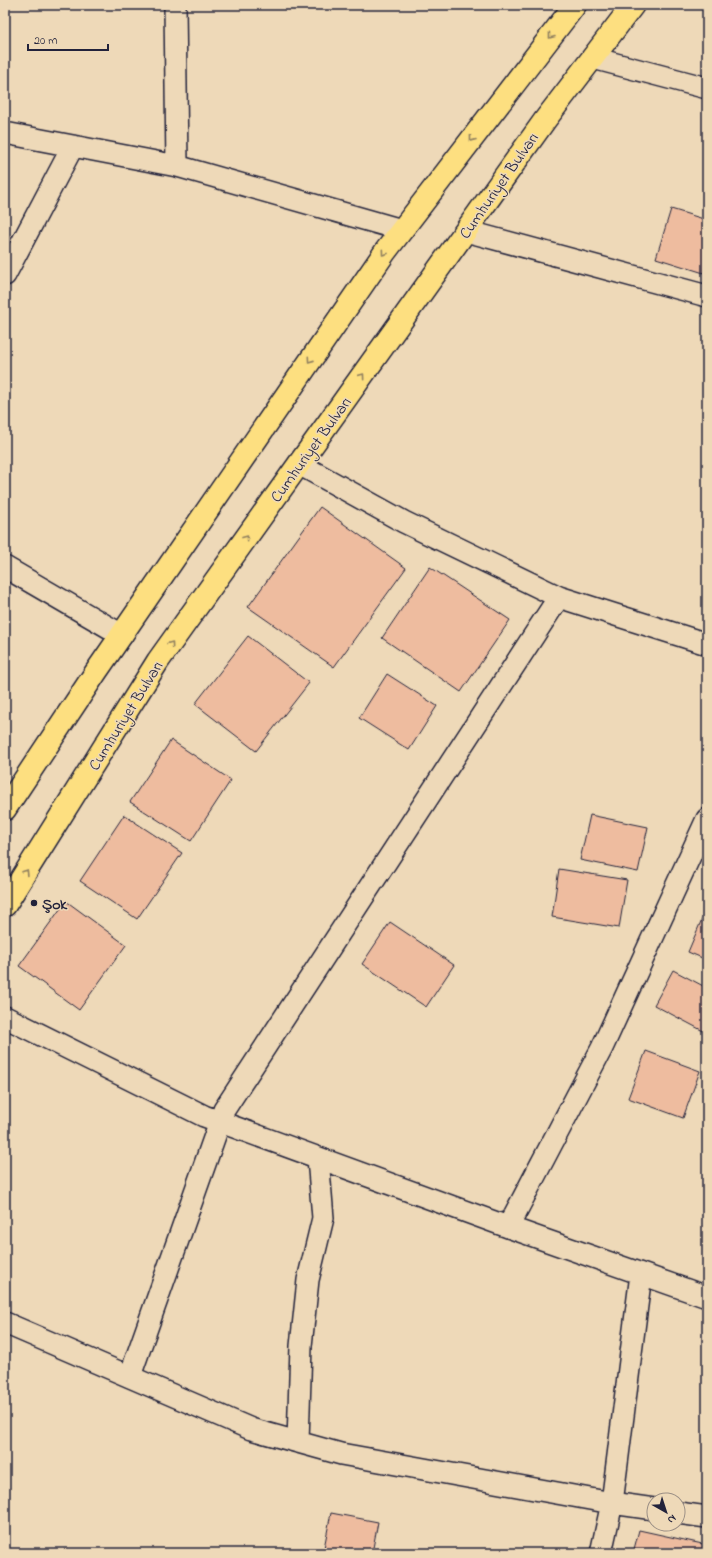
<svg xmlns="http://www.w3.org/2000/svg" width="712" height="1558" viewBox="0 0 712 1558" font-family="'Indie Flower',sans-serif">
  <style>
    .building { fill: #eebc9f; stroke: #22223b }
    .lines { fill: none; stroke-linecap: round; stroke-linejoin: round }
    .minor-casing { stroke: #22223b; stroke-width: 24 }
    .primary-casing { stroke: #22223b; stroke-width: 25 }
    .minor { stroke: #eed9b8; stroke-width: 21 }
    .primary { stroke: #fddf80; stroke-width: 22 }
    .oneway { stroke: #90805e }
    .poi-dot { fill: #22223b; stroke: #eed9b8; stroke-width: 1.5 }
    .labels { text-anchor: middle; stroke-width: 3; stroke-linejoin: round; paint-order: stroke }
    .street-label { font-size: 16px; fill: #22223b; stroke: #eed9b8 }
    .poi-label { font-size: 16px; font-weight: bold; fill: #22223b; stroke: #eed9b8; text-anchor: start }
  </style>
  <rect width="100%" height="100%" fill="#eed9b8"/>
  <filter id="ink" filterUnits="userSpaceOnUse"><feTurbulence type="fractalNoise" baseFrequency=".025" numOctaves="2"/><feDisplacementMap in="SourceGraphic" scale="8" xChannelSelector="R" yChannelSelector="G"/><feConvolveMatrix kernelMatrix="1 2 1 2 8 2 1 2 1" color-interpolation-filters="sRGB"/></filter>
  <g filter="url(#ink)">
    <!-- building -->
    <path class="building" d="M671 209 707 220V274L656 258Z
      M320 507 406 568 334 667 248 607Z
      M430 567 510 620 461 692 382 638Z
      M248 636 309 683 256 751 195 704Z
      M387 674 437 706 409 750 359 718Z
      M171 740 231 780 191 841 130 802Z
      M124 815 182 853 137 919 80 881Z
      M590 815 648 827 638 872 580 860Z
      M559 869 627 880 619 928 552 917Z
      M66 901 126 945 79 1010 19 966Z
      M702 919 707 921V960L688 952Z
      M390 922 454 965 426 1007 362 964Z
      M673 970 707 988V1033L654 1005Z
      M646 1051 700 1071 683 1118 628 1098Z
      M331 1513 378 1522 372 1553H323Z
      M639 1530 707 1545V1553H633Z"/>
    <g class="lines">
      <defs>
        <path id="minor" d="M175 5 177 166
          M593 58 707 88
          M5 133 177 166 402 230
          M466 231 707 296
          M5 275 73 146
          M299 464 404 522 559 597 707 644
          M5 567 122 635
          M5 1017 204 1116 508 1227 707 1297
          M508 1227 602 1048 707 819
          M5 1323 251 1429 341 1454 612 1503 654 1509
          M130 1376 224 1110 559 597
          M298 1442 301 1346 308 1280 323 1218 318 1158
          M678 1513 707 1517
          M601 1553 612 1503 641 1274"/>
        <path id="primary" d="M5 809 96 672 385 252 575 5
          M5 905 158 661 545 120 633 5"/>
      </defs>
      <!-- minor casing -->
      <use href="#minor" class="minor-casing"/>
      <!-- primary casing -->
      <use href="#primary" class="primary-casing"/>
      <!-- minor -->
      <use href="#minor" class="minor"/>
      <!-- primary -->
      <use href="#primary" class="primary"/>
    </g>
    <!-- one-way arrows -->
    <defs><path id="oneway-chevron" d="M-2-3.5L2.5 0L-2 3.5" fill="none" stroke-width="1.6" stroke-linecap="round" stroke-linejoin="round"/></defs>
    <g class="oneway">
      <use href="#oneway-chevron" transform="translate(551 36) rotate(128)"/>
      <use href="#oneway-chevron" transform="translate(472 139) rotate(128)"/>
      <use href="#oneway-chevron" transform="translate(384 253) rotate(126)"/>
      <use href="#oneway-chevron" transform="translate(310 360) rotate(125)"/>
      <use href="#oneway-chevron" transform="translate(362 376) rotate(-54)"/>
      <use href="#oneway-chevron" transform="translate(246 538) rotate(-54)"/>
      <use href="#oneway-chevron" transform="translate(171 644) rotate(-54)"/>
      <use href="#oneway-chevron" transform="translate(26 872) rotate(-58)"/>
    </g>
  </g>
  <!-- markers -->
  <circle class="poi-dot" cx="34" cy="903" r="4"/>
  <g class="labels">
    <!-- street labels -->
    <g class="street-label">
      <text transform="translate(498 185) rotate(-55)" y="6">Cumhuriyet Bulvarı</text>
      <text transform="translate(310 449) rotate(-54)" y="6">Cumhuriyet Bulvarı</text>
      <text transform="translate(125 715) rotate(-58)" y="6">Cumhuriyet Bulvarı</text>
    </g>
    <!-- poi labels -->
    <g class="poi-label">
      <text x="42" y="909">Şok</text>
    </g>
  </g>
  <!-- margin -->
  <rect width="712" height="1558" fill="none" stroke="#eed9b8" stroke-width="20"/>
  <rect x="10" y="10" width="692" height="1538" fill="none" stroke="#22223b" stroke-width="1.5" filter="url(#ink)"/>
  <!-- north arrow -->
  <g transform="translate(666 1512) rotate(141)"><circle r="19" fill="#eed9b8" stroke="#9c9086"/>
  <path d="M0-3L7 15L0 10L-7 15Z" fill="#22223b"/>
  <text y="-6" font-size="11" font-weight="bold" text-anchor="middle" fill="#22223b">N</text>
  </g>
  <!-- scale -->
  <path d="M28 44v6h80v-6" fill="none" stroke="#22223b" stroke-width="2"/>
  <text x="34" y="44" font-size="12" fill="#22223b" stroke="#eed9b8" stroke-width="3" paint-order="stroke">20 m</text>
</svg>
